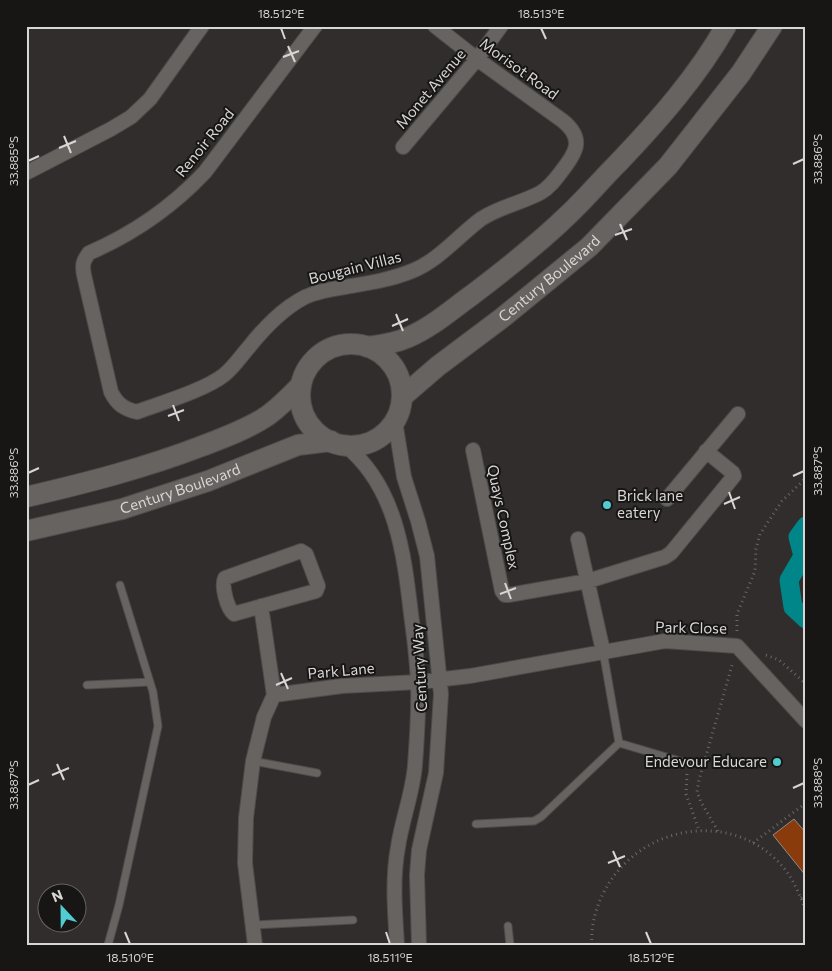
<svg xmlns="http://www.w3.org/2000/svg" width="832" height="971" viewBox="0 0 832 971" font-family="Commissioner,sans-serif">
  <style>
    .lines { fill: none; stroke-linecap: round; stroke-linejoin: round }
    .canal { stroke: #008589; stroke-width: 19 }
    .building { fill: #893b0b; stroke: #8f8b89 }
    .lane-casing { stroke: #4e4c4a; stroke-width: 9 }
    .street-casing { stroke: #4e4c4a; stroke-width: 16 }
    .secondary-casing { stroke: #4e4c4a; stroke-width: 22 }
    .path { stroke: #6b6867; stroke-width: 3; stroke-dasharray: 1 4; stroke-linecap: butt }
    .lane { stroke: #676361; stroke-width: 7 }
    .street { stroke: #676361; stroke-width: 14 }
    .secondary { stroke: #676361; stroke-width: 20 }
    .ticks { fill: none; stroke: #d8d6d5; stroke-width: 2 }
    .poi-dot { fill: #51ccd1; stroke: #181615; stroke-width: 2 }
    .labels { text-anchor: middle; stroke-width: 4; stroke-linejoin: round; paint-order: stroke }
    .street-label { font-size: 15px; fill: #d8d6d5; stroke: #181615 }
    .poi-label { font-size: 15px; fill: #d8d6d5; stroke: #181615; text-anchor: start }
    .neatline { fill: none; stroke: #d8d6d5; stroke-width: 2 }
    .ticks-label { font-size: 12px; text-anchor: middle; fill: #d8d6d5 }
  </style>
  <rect width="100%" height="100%" fill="#312d2c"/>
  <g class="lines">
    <!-- canal -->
    <path class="canal" d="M806 526 798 537 803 556 789 580 793 607 806 619"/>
  </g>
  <!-- building -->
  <path class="building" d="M794 819 806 833V876L773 835Z"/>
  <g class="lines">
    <defs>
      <path id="lane" d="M87 685 150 682
        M619 743 690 764
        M253 761 317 773
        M476 824 534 821 541 817 619 743 603 651
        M253 925 353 920
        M508 926 510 945
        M108 945 119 905 158 726 153 692 120 585"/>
      <path id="street" d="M315 26 205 172C172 207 133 234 89 253 83 261 82 265 84 275L111 392C117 404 124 409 137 412 161 403 205 390 224 375 234 367 241 356 249 347 265 327 282 309 305 297 318 291 331 289 345 287 368 283 390 280 412 271 438 261 458 236 481 219 499 207 521 203 540 193 549 188 555 180 561 172 576 153 585 139 563 121L477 59 435 26
        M403 147 477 59 501 26
        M26 173 111 129 131 117 150 99 202 26
        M395 421 404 477 418 521 427 556 441 694 436 773 419 850 417 875 419 945
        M346 446C396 487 404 553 411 614 414 636 417 659 418 682 419 709 417 738 415 765 413 792 402 820 398 847 392 879 395 912 397 945
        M473 450 502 591 505 595H508L588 581 665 557 671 553 734 476 733 473 706 451
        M667 499 738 414
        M578 539 603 651
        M301 551 306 554 318 586 316 591 237 613 234 614C227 608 221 586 225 578Z
        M261 606 274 695
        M255 945 245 863 246 818 253 761 264 717 274 695 342 686 418 682 470 676 665 641 737 646 806 721"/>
      <g id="secondary">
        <circle cx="351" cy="395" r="51"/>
        <path d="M368 347C382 345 396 343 409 337 432 327 451 310 472 295 505 270 538 244 568 215 585 199 601 180 618 163 658 121 697 77 726 26"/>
        <path id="s1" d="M402 397 438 366 502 318 589 247 668 166 741 73 772 26"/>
        <path d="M26 497C86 483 145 468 202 446 223 438 245 430 264 418 278 409 289 397 301 385"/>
        <path id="s2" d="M26 531 122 509 208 481 298 445 331 441"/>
      </g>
    </defs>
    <!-- lane casing -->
    <use href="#lane" class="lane-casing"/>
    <!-- street casing -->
    <use href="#street" class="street-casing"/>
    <!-- secondary casing -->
    <use href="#secondary" class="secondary-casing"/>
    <!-- path -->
    <path class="path" d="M737 631V614L755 571 756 549 760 534 782 501 806 478
      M766 655 779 660 806 684
      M687 774 686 794 699 830
      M718 831 701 802 697 792 699 780 733 662
      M753 843 806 803
      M801 898 806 894
      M592 945C590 922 599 898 611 880 651 822 736 812 783 867 794 880 800 896 806 911"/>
    <!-- lane -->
    <use href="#lane" class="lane"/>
    <!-- street -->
    <use href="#street" class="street"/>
    <!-- secondary -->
    <use href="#secondary" class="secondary"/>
  </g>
  <!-- ticks -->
  <path class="ticks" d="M281 28 285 39M541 28 546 39M288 46 295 62M283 57 299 51M64 136 71 153M59 148 76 141M28 161 39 156M793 164 804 159M620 224 627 240M615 235 632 229M396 314 403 331M392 326 408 319M173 405 179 421M168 416 184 410M28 473 39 468M793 476 804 471M729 492 735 509M724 504 740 497M505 583 511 599M500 594 516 588M281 673 288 689M276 685 292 678M57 764 64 780M52 775 69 768M28 785 39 780M793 788 804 783M613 851 620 867M608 863 625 856M125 932 130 944M386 932 390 944M646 932 651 944"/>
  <!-- markers -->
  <g class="poi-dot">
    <circle cx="607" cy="505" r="5"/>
    <circle cx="777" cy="762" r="5"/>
  </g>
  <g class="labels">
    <!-- street labels -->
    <g class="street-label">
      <text transform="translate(519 69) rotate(36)" y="5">Morisot Road</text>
      <text transform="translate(431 89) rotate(-50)" y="5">Monet Avenue</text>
      <text transform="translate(205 143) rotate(-51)" y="5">Renoir Road</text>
      <text transform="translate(355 268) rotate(-14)" y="5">Bougain Villas</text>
      <text dy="5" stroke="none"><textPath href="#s1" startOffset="189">Century Boulevard</textPath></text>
      <text dy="5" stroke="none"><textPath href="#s2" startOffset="160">Century Boulevard</textPath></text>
      <text transform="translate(503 517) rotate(78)" y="5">Quays Complex</text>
      <text transform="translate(691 628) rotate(1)" y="5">Park Close</text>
      <text transform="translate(420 668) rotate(-93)" y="5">Century Way</text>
      <text transform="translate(341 671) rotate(-5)" y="5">Park Lane</text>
    </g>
    <!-- poi labels -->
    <g class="poi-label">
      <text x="617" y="501">Brick lane<tspan x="617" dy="17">eatery</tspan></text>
      <text x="767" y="767" text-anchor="end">Endevour Educare</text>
    </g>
  </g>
  <!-- border -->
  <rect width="832" height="971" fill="none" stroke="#181615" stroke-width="55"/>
  <!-- north arrow -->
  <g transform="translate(62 908) rotate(338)"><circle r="24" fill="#181615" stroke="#656362"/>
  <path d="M0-4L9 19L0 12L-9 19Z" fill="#51ccd1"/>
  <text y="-8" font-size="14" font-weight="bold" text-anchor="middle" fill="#d8d6d5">N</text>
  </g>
  <rect x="28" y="28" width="776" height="916" class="neatline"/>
  <g class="ticks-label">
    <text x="281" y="18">18.512°E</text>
    <text x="541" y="18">18.513°E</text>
    <text transform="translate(818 159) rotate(-90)" y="4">33.886°S</text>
    <text transform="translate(14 161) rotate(-90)" y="4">33.885°S</text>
    <text transform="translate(818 471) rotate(-90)" y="4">33.887°S</text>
    <text transform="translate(14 473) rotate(-90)" y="4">33.886°S</text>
    <text transform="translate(818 783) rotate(-90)" y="4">33.888°S</text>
    <text transform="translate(14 785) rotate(-90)" y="4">33.887°S</text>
    <text x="130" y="962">18.510°E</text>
    <text x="390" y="962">18.511°E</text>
    <text x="651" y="962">18.512°E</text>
  </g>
</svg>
